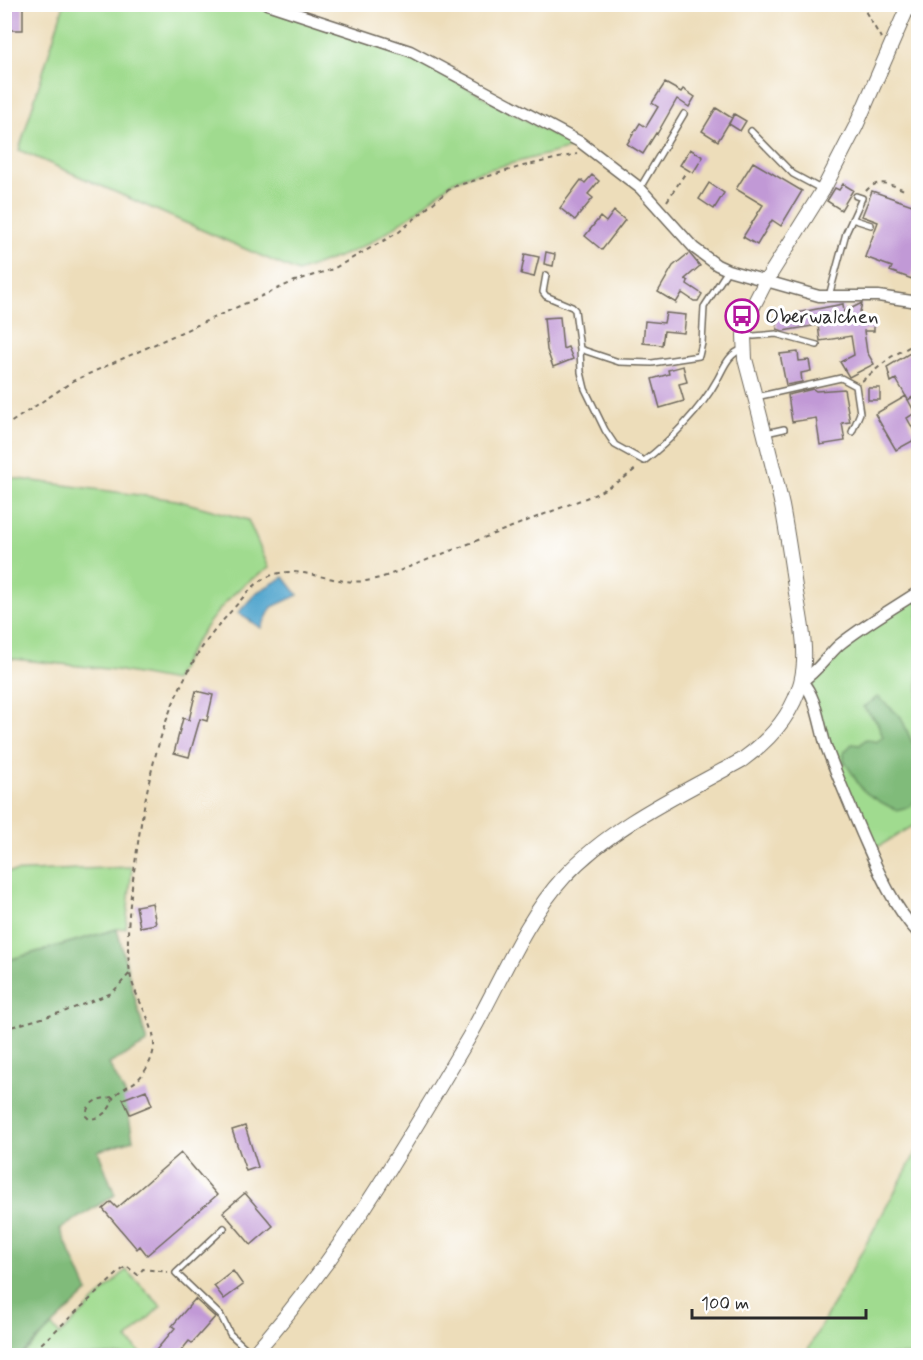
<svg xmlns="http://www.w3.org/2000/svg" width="923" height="1360" viewBox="0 0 923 1360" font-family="Mynerve,sans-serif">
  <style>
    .green { fill: #a0db8f; stroke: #66835d; stroke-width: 1.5 }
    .forest { fill: #80bb7a; stroke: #567352; stroke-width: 1.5 }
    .water { fill: #51a5cd; stroke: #3e687c; stroke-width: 1.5 }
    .building { fill: #c199d6 }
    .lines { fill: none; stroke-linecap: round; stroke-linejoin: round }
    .lane-casing { stroke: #6f695d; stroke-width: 8 }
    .street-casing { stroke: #6f695d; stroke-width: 13 }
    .secondary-casing { stroke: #6f695d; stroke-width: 16 }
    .path { stroke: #6f695d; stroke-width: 2; stroke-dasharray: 4.5 4.5; stroke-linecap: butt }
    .lane { stroke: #fff; stroke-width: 5 }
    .street { stroke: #fff; stroke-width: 10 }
    .secondary { stroke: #fff; stroke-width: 14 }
    .labels { text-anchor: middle; stroke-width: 6; stroke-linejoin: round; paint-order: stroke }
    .poi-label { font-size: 21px; fill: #2b2b2b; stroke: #fff; text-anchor: start }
  </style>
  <rect width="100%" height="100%" fill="#fff"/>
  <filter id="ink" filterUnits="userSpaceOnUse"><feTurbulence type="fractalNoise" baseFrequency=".0167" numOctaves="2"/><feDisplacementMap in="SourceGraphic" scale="12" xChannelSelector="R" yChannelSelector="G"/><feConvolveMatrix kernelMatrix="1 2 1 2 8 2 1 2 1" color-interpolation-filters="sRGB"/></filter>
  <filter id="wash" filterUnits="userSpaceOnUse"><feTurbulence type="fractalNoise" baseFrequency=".008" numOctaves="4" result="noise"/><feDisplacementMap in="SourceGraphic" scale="24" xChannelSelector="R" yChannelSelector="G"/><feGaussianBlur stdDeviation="1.35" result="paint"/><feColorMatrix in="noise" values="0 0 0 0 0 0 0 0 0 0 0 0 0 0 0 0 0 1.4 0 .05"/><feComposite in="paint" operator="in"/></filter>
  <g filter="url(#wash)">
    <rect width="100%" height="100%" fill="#edddba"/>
    <!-- green -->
    <path class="green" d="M64 4 267 5 388 44 575 147 471 174 452 182 412 215 373 241 351 252 298 272 19 150Z
      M4 477 176 500 248 520 269 568C259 575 247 581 238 590 212 614 189 649 174 681L116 670 5 658Z
      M918 592V823L871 851 812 701V678L835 649Z
      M132 867 126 928 117 929 5 961V872Z
      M918 1149V1355H805Z
      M126 1270 161 1306 127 1339 143 1355 21 1356 52 1326 60 1335Z"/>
    <!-- forest -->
    <path class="forest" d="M878 697 901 717 912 742 918 749V797L909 807 896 810C885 804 871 798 863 790 855 781 852 770 844 762V752L852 744 860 745 866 739 876 742 883 737 877 722 863 707Z
      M117 929 147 1043 109 1064 125 1094 133 1140 98 1151 115 1195 60 1229 88 1292 21 1355 5 1356V961Z"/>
    <!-- water -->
    <path class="water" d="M284 577 298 595 272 607 261 628 238 613 257 592Z"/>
    <g id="blocks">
      <!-- building -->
      <path class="building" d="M4 4H23V30H4Z
        M665 83 681 92 683 89 695 97 689 107 677 99 657 134 656 133 643 154 627 144 640 123 646 127 658 107 652 103Z
        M716 108 732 118 718 141 702 131Z
        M734 114 746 121 740 131 729 124Z
        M690 149 703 157 693 173 680 165Z
        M753 162 802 191 781 226 772 220 757 245 743 237 763 205 736 189Z
        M592 175 599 181 588 194 593 198 575 220 560 208 581 180 585 183Z
        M709 183 724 193 714 209 699 199Z
        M843 184 853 190 841 210 827 201 835 188 839 190Z
        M872 191 918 207V259L912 279 890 271 892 267 865 257 878 222 862 216Z
        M614 211 625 220 602 250 585 236 600 217 606 222Z
        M546 252 555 254 553 266 544 264Z
        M689 253 700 266 685 279 688 281 687 284 702 294 698 301H694L682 293 676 303 658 292 673 266Z
        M525 254 539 257 534 277 521 274Z
        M862 303 858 320 874 321V331H864L867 352 874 364 849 377 840 362 854 355 851 336 820 341 818 325 783 331 777 329 775 317 843 304 844 312Z
        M666 313 686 315 684 333 664 331 662 345 643 343 645 321 664 323Z
        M560 317 563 349 568 347 573 359 553 367 547 350 544 318Z
        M918 348V394L908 400 896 379 891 382 887 367Z
        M798 352 799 361 809 360 811 371 801 373 802 382 786 385 780 354Z
        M683 366 687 382 679 384 684 401 660 408 652 379 669 374 668 370Z
        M868 388H880V400H868Z
        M813 389 816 391 844 389 850 422 842 423 845 441 820 445 816 418 792 422 788 395Z
        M906 396 915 413 907 418 918 438 896 450 875 414Z
        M196 691 213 695 207 721 200 719 189 757 174 753 183 718 189 720Z
        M152 903 156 924 140 927 136 906Z
        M146 1090 152 1105 130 1114 123 1099Z
        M245 1126 258 1167 246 1171 232 1130Z
        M181 1153 217 1195 147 1255 140 1246 137 1249 103 1209 111 1202 117 1208Z
        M245 1193 273 1226 251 1245 223 1212Z
        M233 1271 243 1285 224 1299 214 1286Z
        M195 1299 215 1317 192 1343 189 1341 177 1356H151L175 1328 172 1326Z"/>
    </g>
  </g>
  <g filter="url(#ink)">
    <use href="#blocks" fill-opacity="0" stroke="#6f695d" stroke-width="1.5"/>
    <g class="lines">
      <defs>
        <path id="lane" d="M751 131 793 174 821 189
          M640 188 684 114
          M852 219 871 225
          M546 275 543 292 546 296 572 307 575 310 580 349 619 362 652 363 699 356 702 343 704 307 728 270
          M829 296 846 233 862 198 856 196
          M745 335 754 336 776 334 817 345
          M580 349 581 372 585 389 605 430 615 445 644 461C669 442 702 408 717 380 724 368 728 353 744 349
          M756 397 841 378 856 386 860 413 852 432
          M766 433 784 429
          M224 1228 176 1273 221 1316 230 1334 251 1353"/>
        <path id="street" d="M267 4 410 51 580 142 640 188 694 248 717 265 728 270 819 296H878L918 302
          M918 592C892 609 864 625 839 645 826 657 817 672 802 681 818 699 819 727 827 749 838 778 850 806 862 834 877 868 892 905 918 933"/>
        <path id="secondary" d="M252 1356C338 1260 404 1147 469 1037 500 984 522 923 564 877 612 825 681 794 742 760 770 740 792 716 801 682 809 652 800 617 795 587 791 560 787 532 782 506 771 456 758 408 745 359L744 335 749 314 766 281 823 190 856 126 909 4"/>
      </defs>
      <!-- lane casing -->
      <use href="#lane" class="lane-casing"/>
      <!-- street casing -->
      <use href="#street" class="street-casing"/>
      <!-- secondary casing -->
      <use href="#secondary" class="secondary-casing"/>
      <!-- path -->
      <path class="path" d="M861 4 881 38
        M866 191C877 178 891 184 904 190
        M667 201 686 172
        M862 381 891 357 918 342
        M4 427 73 381 295 281 333 269 399 232 452 187 523 166 577 154
        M4 1029 66 1011 112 993 130 973
        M113 1097C100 1098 87 1101 86 1116L89 1119C98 1119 107 1113 111 1105 112 1102 112 1099 114 1097 119 1090 130 1086 136 1081 145 1074 154 1057 154 1045 155 1021 134 999 130 973 125 936 130 901 135 864 144 797 157 727 190 668 201 646 217 627 233 609 242 599 250 588 262 580 289 563 317 578 346 581 360 583 373 580 386 576L596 494 623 479 638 467
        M28 1356 126 1266 138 1275 143 1269 168 1272"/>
      <!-- lane -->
      <use href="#lane" class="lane"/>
      <!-- street -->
      <use href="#street" class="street"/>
      <!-- secondary -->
      <use href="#secondary" class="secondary"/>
    </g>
  </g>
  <!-- icons -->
  <defs>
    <symbol id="bus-ring" viewBox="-11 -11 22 22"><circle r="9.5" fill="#fff" stroke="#b5179e" stroke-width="1.5"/><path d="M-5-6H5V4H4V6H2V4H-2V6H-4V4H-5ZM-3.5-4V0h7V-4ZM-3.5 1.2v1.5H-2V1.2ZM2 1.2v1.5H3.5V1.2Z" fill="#b5179e"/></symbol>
  </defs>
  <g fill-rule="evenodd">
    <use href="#bus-ring" x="723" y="297" width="38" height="38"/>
  </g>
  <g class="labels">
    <!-- poi labels -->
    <g class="poi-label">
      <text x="765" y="323">Oberwalchen</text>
    </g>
  </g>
  <!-- margin -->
  <rect width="923" height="1360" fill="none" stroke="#fff" stroke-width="24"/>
  <!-- scale -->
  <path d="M692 1309v9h174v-9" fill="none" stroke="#2b2b2b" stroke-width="3"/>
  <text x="701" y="1309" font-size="18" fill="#2b2b2b" stroke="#ffffff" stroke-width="4.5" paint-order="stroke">100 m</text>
</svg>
